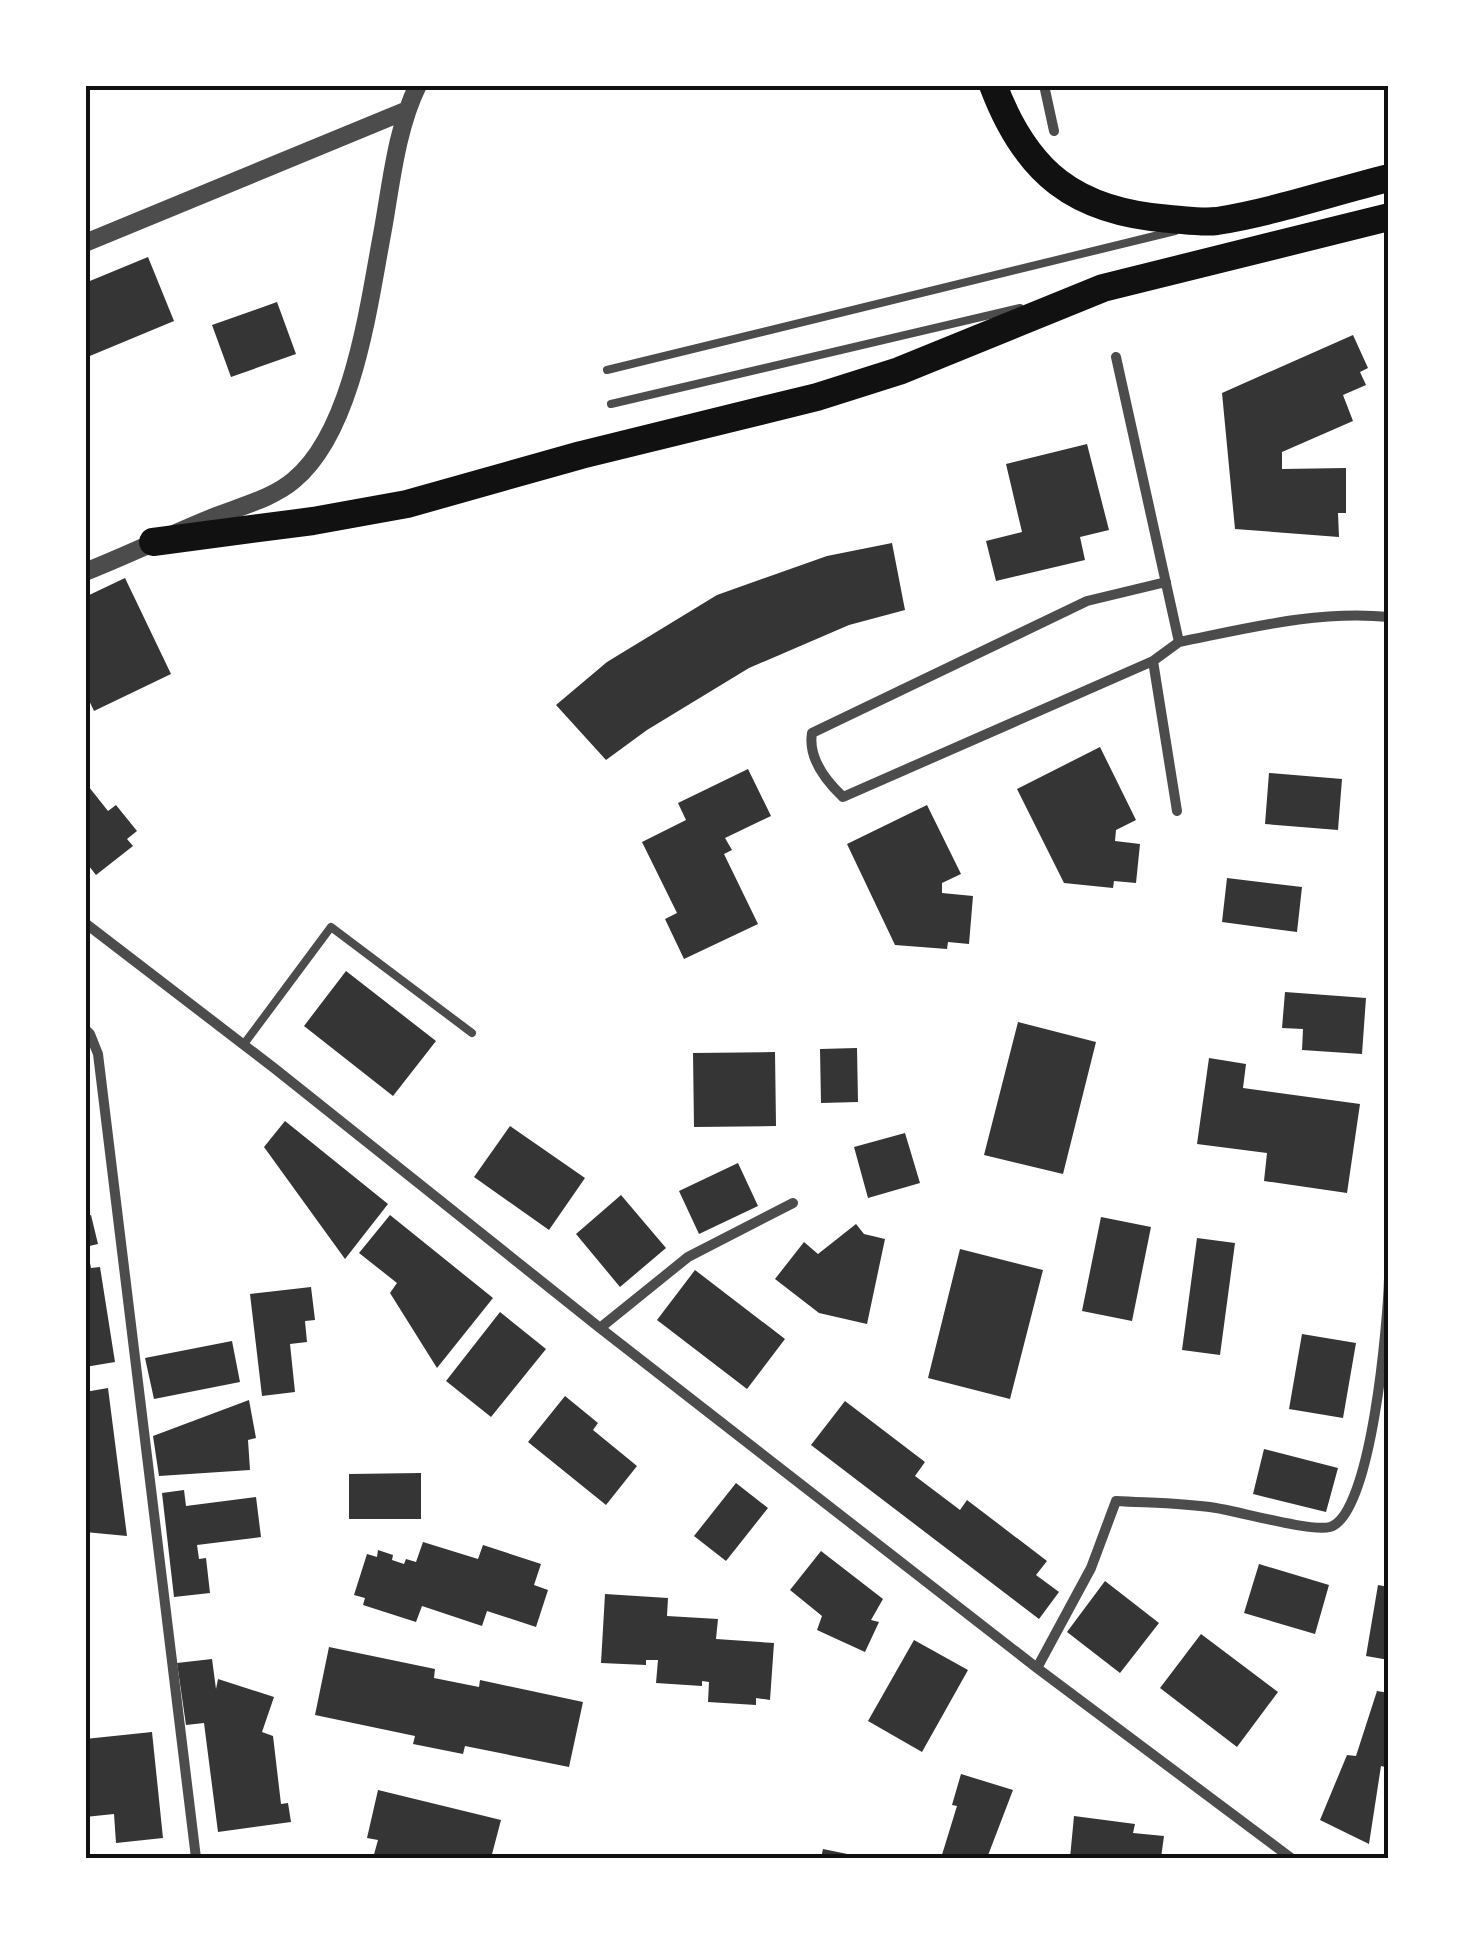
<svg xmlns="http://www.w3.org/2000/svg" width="1474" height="1943" viewBox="0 0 1474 1943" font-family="Lato,sans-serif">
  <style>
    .building { fill: #353535 }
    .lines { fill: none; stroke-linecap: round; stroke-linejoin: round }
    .service { stroke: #4c4c4c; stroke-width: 8 }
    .minor { stroke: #4c4c4c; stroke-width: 10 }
    .tertiary { stroke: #4c4c4c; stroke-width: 18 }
    .trunk { stroke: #111; stroke-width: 28 }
    .neatline { fill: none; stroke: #111; stroke-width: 4 }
  </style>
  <rect width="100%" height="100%" fill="#fff"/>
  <!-- building -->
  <path class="building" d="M148 257 174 321 85 358V283Z
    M277 302 296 354 231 377 212 325Z
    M1353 335 1368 368 1360 372 1366 385 1343 395 1353 421 1282 452V469L1346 468V513H1338L1339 537 1235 529 1222 393Z
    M1087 444 1109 530 1080 537 1085 560 996 581 986 541 1022 532 1006 464Z
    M892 543 905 610 849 625 749 668 647 730 606 760 556 705 607 662 717 595 827 556Z
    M125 578 171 674 94 711 85 692V597Z
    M1100 747 1136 820 1116 830 1115 841 1140 844 1136 883 1114 881 1113 888 1064 883 1017 789Z
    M748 769 771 816 725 838 732 850 724 854 758 924 684 959 665 919 677 913 642 842 686 820 678 803Z
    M1269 773 1342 779 1338 830 1265 824Z
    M85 782 108 811 116 805 137 831 127 839 133 846 96 875 85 861Z
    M927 805 961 874 942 883V893L973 896 969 944 948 942 947 949 895 945 847 844Z
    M1227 878 1302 887 1297 932 1222 922Z
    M346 971 436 1041 393 1096 304 1026Z
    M1285 992 1366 998 1362 1054 1302 1050 1303 1029 1282 1028Z
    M1018 1022 1096 1042 1063 1174 984 1155Z
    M857 1048 858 1102 821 1103 820 1049Z
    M775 1052 776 1126 694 1127 693 1053Z
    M1209 1058 1246 1064 1243 1088 1360 1104 1347 1193 1264 1181 1267 1153 1197 1144Z
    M285 1121 388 1204 345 1259 264 1147Z
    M510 1126 585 1178 549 1230 474 1177Z
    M905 1133 920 1183 868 1198 854 1147Z
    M738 1163 758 1206 699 1234 679 1191Z
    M621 1195 666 1248 620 1287 576 1234Z
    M91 1215 98 1244 85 1247V1216Z
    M390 1215 493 1298 437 1368 390 1293 397 1283 359 1253Z
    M1101 1217 1151 1227 1132 1321 1082 1311Z
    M856 1224 864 1234 885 1239 867 1324 819 1313 775 1279 804 1242 818 1254Z
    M1197 1238 1235 1243 1220 1355 1182 1350Z
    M960 1249 1043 1270 1010 1399 928 1378Z
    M85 1253H88L91 1268 100 1267 115 1362 85 1367Z
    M695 1270 785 1339 747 1389 657 1320Z
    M311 1287 315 1320 305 1321 307 1342 290 1344 295 1392 262 1396 250 1294Z
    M500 1312 546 1349 491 1417 446 1381Z
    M1302 1334 1356 1343 1343 1418 1289 1409Z
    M232 1341 240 1382 154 1399 145 1358Z
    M108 1388 127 1536 85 1532V1392Z
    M565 1396 598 1423 593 1430 637 1466 606 1505 528 1442Z
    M249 1400 256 1438 248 1440 250 1470 159 1476 153 1436Z
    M845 1401 925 1462 915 1476 960 1510 967 1500 1047 1561 1036 1575 1059 1592 1039 1619 811 1445Z
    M1264 1449 1338 1468 1326 1512 1253 1494Z
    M421 1473V1519H349V1474Z
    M736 1483 768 1508 726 1561 694 1536Z
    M184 1490 186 1506 256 1497 261 1537 197 1545 199 1559 206 1558 210 1593 174 1597 162 1493Z
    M423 1542 478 1559 483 1545 541 1564 534 1585 548 1590 536 1627 487 1611 482 1626 422 1606 416 1622 363 1605 365 1598 354 1595 367 1554 377 1557 378 1550 393 1555 392 1560 404 1564 406 1559 416 1562Z
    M821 1551 883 1599 871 1620 879 1622 865 1652 817 1630 822 1616 790 1590Z
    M1259 1564 1329 1585 1315 1634 1244 1613Z
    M1105 1581 1159 1623 1120 1673 1067 1632Z
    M1378 1585 1389 1587V1660L1366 1656Z
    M605 1594 668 1598 667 1616 718 1619 716 1639 774 1643 770 1700 756 1698V1705L708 1702 709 1682 702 1681V1686L656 1683 658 1660H646V1665L601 1663Z
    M1201 1634 1278 1692 1237 1747 1160 1688Z
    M914 1640 968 1670 922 1752 868 1721Z
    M329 1647 435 1669 434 1678 479 1687 480 1680 583 1702 569 1767 465 1746 463 1754 413 1744 415 1736 315 1715Z
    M212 1659 216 1689 218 1679 274 1697 262 1732 273 1736 281 1804 288 1803 291 1822 218 1832 204 1723 186 1725 177 1663Z
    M1377 1691 1389 1693V1768L1381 1766 1369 1844 1320 1820 1347 1755 1356 1756Z
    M152 1732 163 1838 116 1843 114 1814 85 1817V1739Z
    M961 1774 1013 1790 987 1858H941L957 1806 952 1805Z
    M378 1790 501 1820 491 1858H373L378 1840 367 1838Z
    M1074 1816 1135 1824 1133 1833 1164 1836 1161 1858H1070Z
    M823 1849 857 1856V1858H821Z"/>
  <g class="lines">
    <!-- service -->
    <path class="service" d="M607 370 1175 231
      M611 404 1020 308
      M244 1044 331 927 472 1033"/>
    <!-- minor -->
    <path class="minor" d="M1044 85 1054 131
      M1116 357 1179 642C1249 628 1318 610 1389 617
      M1166 582 1087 601 812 733C808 757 825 780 843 797L1153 661 1179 642
      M1153 661 1177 811
      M85 923 274 1068 600 1328 1037 1668 1291 1858
      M85 1029 90 1034 98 1054 196 1858
      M600 1328 688 1257 793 1203
      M1037 1668 1091 1568 1116 1501C1150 1503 1183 1503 1216 1508 1241 1512 1311 1532 1330 1527 1372 1515 1388 1319 1389 1278"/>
    <!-- tertiary -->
    <path class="tertiary" d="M85 243 405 111
      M85 572C128 555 169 535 211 518 238 507 272 499 294 480 352 432 368 310 381 240 391 188 395 132 418 85"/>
    <!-- trunk -->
    <path class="trunk" d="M993 85C1026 173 1075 212 1170 219 1185 220 1202 223 1217 221 1274 212 1332 192 1389 178
      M153 542 313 521 407 504 581 455 817 397 899 371 1103 288 1389 217"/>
  </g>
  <!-- border -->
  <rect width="1474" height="1943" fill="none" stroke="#ffffff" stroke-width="175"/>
  <rect x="88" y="88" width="1298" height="1768" class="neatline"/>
</svg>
